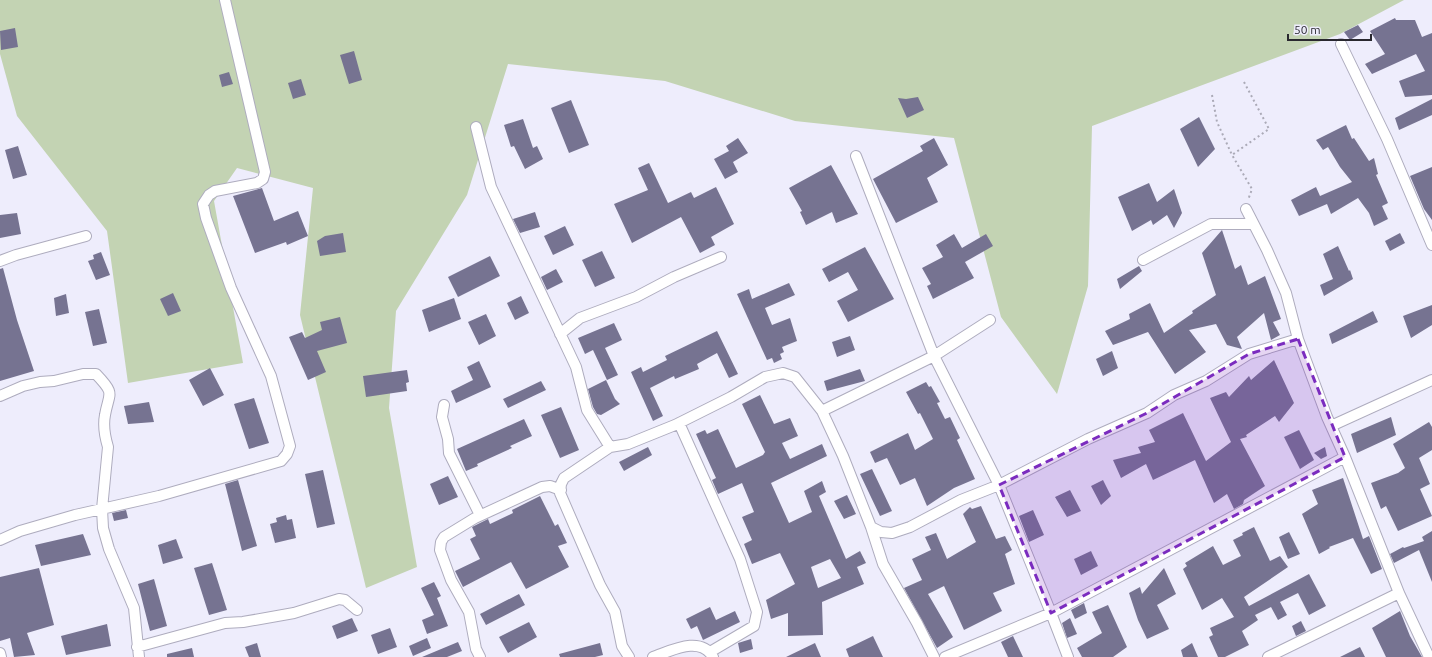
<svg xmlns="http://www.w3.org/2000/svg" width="1432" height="657" viewBox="0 0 1432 657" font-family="Ubuntu,sans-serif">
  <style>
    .green { fill: #c3d3b3 }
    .building { fill: #767391; fill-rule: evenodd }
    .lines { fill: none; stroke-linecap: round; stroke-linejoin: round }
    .street-casing { stroke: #aeacbe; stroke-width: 12 }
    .path { stroke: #abaab7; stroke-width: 2; stroke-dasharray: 2 3; stroke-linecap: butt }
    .street { stroke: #fff; stroke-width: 10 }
    .marked { fill: #7b2cbf; fill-opacity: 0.2; stroke: #7b2cbf; stroke-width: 3; stroke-dasharray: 8 5; stroke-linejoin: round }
  </style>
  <rect width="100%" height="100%" fill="#eeedfc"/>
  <!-- green -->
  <path class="green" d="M0 0H1404L1340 34 1092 126 1088 286 1057 394 1001 317 954 138 795 121 665 81 508 64 467 195 396 311 389 408 417 567 366 588 300 315 313 188 237 168 214 201 243 363 128 383 107 231 17 116 0 54Z"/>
  <!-- building -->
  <path class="building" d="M1395 18 1396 20H1415L1422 37 1432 33V95L1405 97 1399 81 1425 71 1416 54 1372 74 1365 64 1385 54 1370 31Z
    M1358 25 1363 32 1350 40 1344 32Z
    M15 28 18 47 1 50 0 31Z
    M354 51 362 80 349 84 340 55Z
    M229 72 233 84 222 87 219 75Z
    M301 79 306 95 293 99 288 83Z
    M918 97 924 110 907 118 898 98 906 99Z
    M1432 99V115L1399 130 1395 118Z
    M571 100 589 145 569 153 551 108Z
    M1199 117 1215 149 1198 167 1180 129Z
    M523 119 533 148 537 146 543 159 525 169 514 146 511 147 504 125Z
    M1346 125 1352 139 1354 138 1369 161 1374 158 1378 174 1376 175 1388 203 1382 206 1388 219 1374 226 1369 213 1358 198 1331 214 1327 204 1299 216 1291 200 1316 187 1320 196 1352 182 1340 167 1328 147 1323 150 1316 140Z
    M738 138 748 153 733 162 738 172 725 179 714 159 729 151 726 146Z
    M934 138 948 165 927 178 938 202 896 223 873 179 923 151 920 146Z
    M18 146 27 175 13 179 5 150Z
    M649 163 668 203 691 192 694 198 716 187 734 224 711 237 715 245 700 253 681 217 632 243 614 204 648 190 638 168Z
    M831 165 858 214 836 223 832 212 806 225 800 212 802 211 789 188Z
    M1432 167V220L1424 209 1410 176Z
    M1149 183 1157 202 1174 189 1182 213 1174 228 1167 215 1153 225 1151 220 1132 231 1118 197Z
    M262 188 274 221 298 211 308 236 287 245 286 242 255 253 233 196Z
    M535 212 540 227 520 233 513 219Z
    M17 213 21 234 0 238V215Z
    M565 226 574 245 553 255 544 236Z
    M1222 230 1235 269 1241 265 1248 285 1265 276 1281 319 1273 322 1280 335 1271 340 1264 313 1237 337 1242 349 1227 345 1216 324 1189 330 1206 352 1175 374 1148 332 1113 345 1105 331 1130 319 1129 314 1150 303 1164 333 1193 313 1192 311 1216 295 1202 253Z
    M343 233 346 252 320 256 317 241 325 236Z
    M1400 233 1405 243 1390 251 1385 241Z
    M954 234 962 248 986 234 993 246 965 262 974 278 933 299 927 286 931 284 922 268 943 257 936 245Z
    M1338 246 1349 271 1350 270 1353 279 1324 296 1320 285 1333 279 1323 254Z
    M865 247 894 299 848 322 837 301 858 290 848 272 829 282 822 269Z
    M602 251 615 278 595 287 582 260Z
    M101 252 110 275 96 280 88 261 94 259 93 255Z
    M490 256 500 276 458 297 448 277Z
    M1139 266 1142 271 1120 289 1117 279Z
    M3 268 17 320 34 371 0 381V269Z
    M556 269 563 282 547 290 541 277Z
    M789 283 795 295 765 308 772 325 790 318 797 341 782 347 784 352 780 354 782 359 774 363 772 358 767 360 737 294 749 289 752 299Z
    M173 293 181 311 168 316 160 299Z
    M66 294 69 313 56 316 54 298Z
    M521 296 529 313 515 320 507 303Z
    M454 298 461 319 429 332 422 310Z
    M1432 305V325L1411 338 1403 316Z
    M99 309 107 343 93 346 85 312Z
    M1373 311 1378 322 1332 344 1329 334Z
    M486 314 496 336 479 345 468 322Z
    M340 317 347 343 317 351 326 372 308 380 289 337 302 332 305 338 322 330 320 322Z
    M614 323 622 340 605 348 618 375 607 380 593 350 585 354 578 338Z
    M717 331 738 374 729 378 717 353 697 364 699 369 675 379 674 376 650 388 663 416 653 421 631 372 641 367 643 372 667 360 665 356Z
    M850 336 855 350 837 357 832 342Z
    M1112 351 1118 368 1103 376 1096 359Z
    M1274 360 1294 403 1279 422 1275 416 1246 435 1247 437 1240 439 1265 486 1244 500 1243 504 1234 509 1227 494 1214 503 1195 460 1153 480 1146 464 1121 478 1113 460 1141 453 1138 447 1155 442 1149 430 1183 413 1206 461 1231 442 1210 398 1226 392 1229 397 1249 376 1251 380Z
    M479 361 491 387 456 403 451 391 473 380 467 367Z
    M210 368 224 395 203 406 189 380Z
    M860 369 865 381 827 391 824 381Z
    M407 370 409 382 406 383 407 391 366 397 363 376Z
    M606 380 615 399 620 404 601 415 597 414 593 407 588 389Z
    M541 381 546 390 508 408 503 399Z
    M926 382 929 387 931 386 940 402 937 403 945 419 950 417 960 438 957 440 975 479 954 488 927 506 915 478 900 485 887 458 875 463 870 452 908 433 915 450 933 439 920 413 918 414 906 392Z
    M760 395 774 424 790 418 798 436 782 443 790 459 822 444 827 456 771 483 789 523 812 512 804 491 822 481 826 492 819 496 846 559 860 551 866 563 857 567 864 584 822 602 823 635 788 636V613L771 619 766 600 795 584 780 553 752 564 744 544 752 540 742 517 754 512 742 483 718 494 712 480 716 478 696 434 705 430 707 434 718 429 736 468 763 455 765 452 742 404ZM830 559 841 578 818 588 811 567Z
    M254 398 269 443 249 449 234 404Z
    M149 402 154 422 128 424 124 406Z
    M561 407 579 450 560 458 541 415Z
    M1391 417 1396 435 1357 453 1351 434Z
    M524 419 532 436 510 446 512 448 477 464 478 466 466 471 457 449Z
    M1429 422 1432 427V450L1419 458 1430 484 1420 489 1432 516 1398 531 1386 506 1381 509 1371 483 1398 473 1405 468 1393 444Z
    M1299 430 1314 460 1300 469 1284 437Z
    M648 447 652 455 624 471 619 462Z
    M1325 447 1327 456 1321 459 1314 453Z
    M872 469 892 511 880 516 860 474Z
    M323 470 335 524 317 528 305 474Z
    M448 476 458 497 439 505 430 484Z
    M1343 478 1363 539 1369 536 1382 569 1371 574 1353 538 1329 547 1330 548 1319 554 1302 514 1318 504 1312 490Z
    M238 480 257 546 242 551 225 484Z
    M1103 480 1111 496 1101 505 1091 486Z
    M1070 490 1081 511 1067 517 1055 497Z
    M847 495 856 514 844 519 834 501Z
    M540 496 555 526 558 524 567 543 558 546 569 567 526 589 511 562 463 587 455 571 480 559 470 539 476 536 472 527 488 519 490 524 513 513 512 510Z
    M981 506 996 539 1005 536 1012 550 1005 554 1015 584 993 593 1002 611 964 630 944 586 928 594 953 637 937 648 904 588 922 580 912 559 931 550 925 537 936 533 947 559 976 542 963 514 970 507 972 509Z
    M126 510 128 518 114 521 112 513Z
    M1033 510 1044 535 1029 542 1019 516Z
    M286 515 287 520 292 519 296 538 275 543 270 524 277 522 276 518Z
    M1254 527 1270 561 1280 556 1288 567 1244 597 1249 606 1309 574 1326 606 1309 615 1298 593 1280 602 1287 615 1278 620 1271 607 1255 615 1258 620 1242 631 1249 645 1225 657H1218L1209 637 1213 635 1210 628 1234 617 1222 598 1202 610 1183 569 1187 566 1185 563 1213 546 1223 565 1241 556 1233 540 1243 535 1242 533Z
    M1432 531V582L1419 550 1394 563 1390 554 1403 547 1404 548 1424 541 1422 537Z
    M1289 532 1300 554 1288 559 1279 537Z
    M83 534 91 555 41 566 35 545Z
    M176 539 183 558 163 564 158 545Z
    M1091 551 1098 566 1081 575 1074 559Z
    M212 563 227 610 209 615 194 568Z
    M39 568 54 625 27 633 35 655 14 657 10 638 0 641V577Z
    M1164 568 1176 594 1157 605 1169 629 1147 639 1138 620 1129 593 1140 587 1142 594Z
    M154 579 167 626 150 631 138 584Z
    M434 582 441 596 437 598 448 626 427 634 422 620 434 615 421 588Z
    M519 594 525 605 486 625 480 614Z
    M1084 603 1087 613 1075 619 1071 610Z
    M1108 605 1127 647 1113 657H1082L1077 648 1102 633 1092 612Z
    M710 607 716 620 735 611 740 622 703 640 697 626 691 629 686 619Z
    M1400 611 1410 636 1422 657H1386L1372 628Z
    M352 618 358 631 337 639 332 626Z
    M1070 618 1077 634 1067 638 1062 623Z
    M1301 621 1306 631 1296 636 1292 626Z
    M529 622 537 637 508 653 499 637Z
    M107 624 111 646 66 655 61 636Z
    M390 628 397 647 378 654 371 635Z
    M873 636 883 657H849L846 649Z
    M1013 636 1023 657H1008L1001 642Z
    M427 638 431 648 413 656 409 646Z
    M751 639 753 649 740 653 738 643Z
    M458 642 462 651 447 657H422Z
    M257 643 261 657H249L245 647Z
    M600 643 603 655 595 657H560L559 654Z
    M815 643 821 657H786Z
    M1192 643 1198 657H1183L1181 650Z
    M1360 647 1365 657H1340Z
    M192 648 194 657H167V654Z"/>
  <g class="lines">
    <defs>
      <path id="street" d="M1341 44 1387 139 1432 245
        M476 127 491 187 576 367 587 410 610 447
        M856 156 934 356 999 485 1051 613 1345 457
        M1246 209 1267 250 1286 293 1298 339 1327 417 1345 457 1399 593 1429 657
        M1143 260 1211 224H1253
        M0 261 16 255 86 236
        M560 334 580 318 636 297 674 277 721 257
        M0 396 23 386 40 382 54 381 83 374H96C116 395 109 392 105 415 103 425 105 437 108 447L102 509 103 528 109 549 134 608 139 657
        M444 405 442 417 448 439 449 453 480 515
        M822 411 934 356 990 320
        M679 423 740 559 757 612 754 626 710 652
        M1331 426 1432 380
        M871 527 881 532 892 533 910 527 961 500 999 485 1088 439 1147 413 1174 395 1206 381 1249 354 1298 339
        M0 540 20 531 75 515 159 496 281 461 287 454 290 446 271 376 231 288 206 218 203 204 209 195 215 191 257 183 263 179 265 172 225 0
        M137 647 225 623 243 622 294 613 339 599 345 600 357 610
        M0 653 1 657
        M480 657 476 649 469 612 451 580 440 550 441 542 444 537 475 518 542 487 550 486 561 490
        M629 657 622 646 615 612 600 585 560 493 561 484 564 478 610 447 628 444 675 425 731 397 765 377 783 373 795 377 822 411 843 456 871 527 883 564 917 623 934 657
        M653 657C671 651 700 635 713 657
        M945 657 1051 613 1068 657
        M1268 657 1399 593"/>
    </defs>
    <!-- street casing -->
    <use href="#street" class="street-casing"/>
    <!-- path -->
    <path class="path" d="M1244 82 1269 129 1232 155 1252 189 1248 200
      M1212 95 1217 122 1232 155"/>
    <!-- street -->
    <use href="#street" class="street"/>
  </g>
  <!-- marked area -->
  <path class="marked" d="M1298 339 1345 457 1051 613 999 485 1147 413 1249 354Z"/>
  <!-- scale -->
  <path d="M1288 34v6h83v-6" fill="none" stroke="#29282f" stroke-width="2"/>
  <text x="1294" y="34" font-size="12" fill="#29282f" stroke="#eeedfc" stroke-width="3" paint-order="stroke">50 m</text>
</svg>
